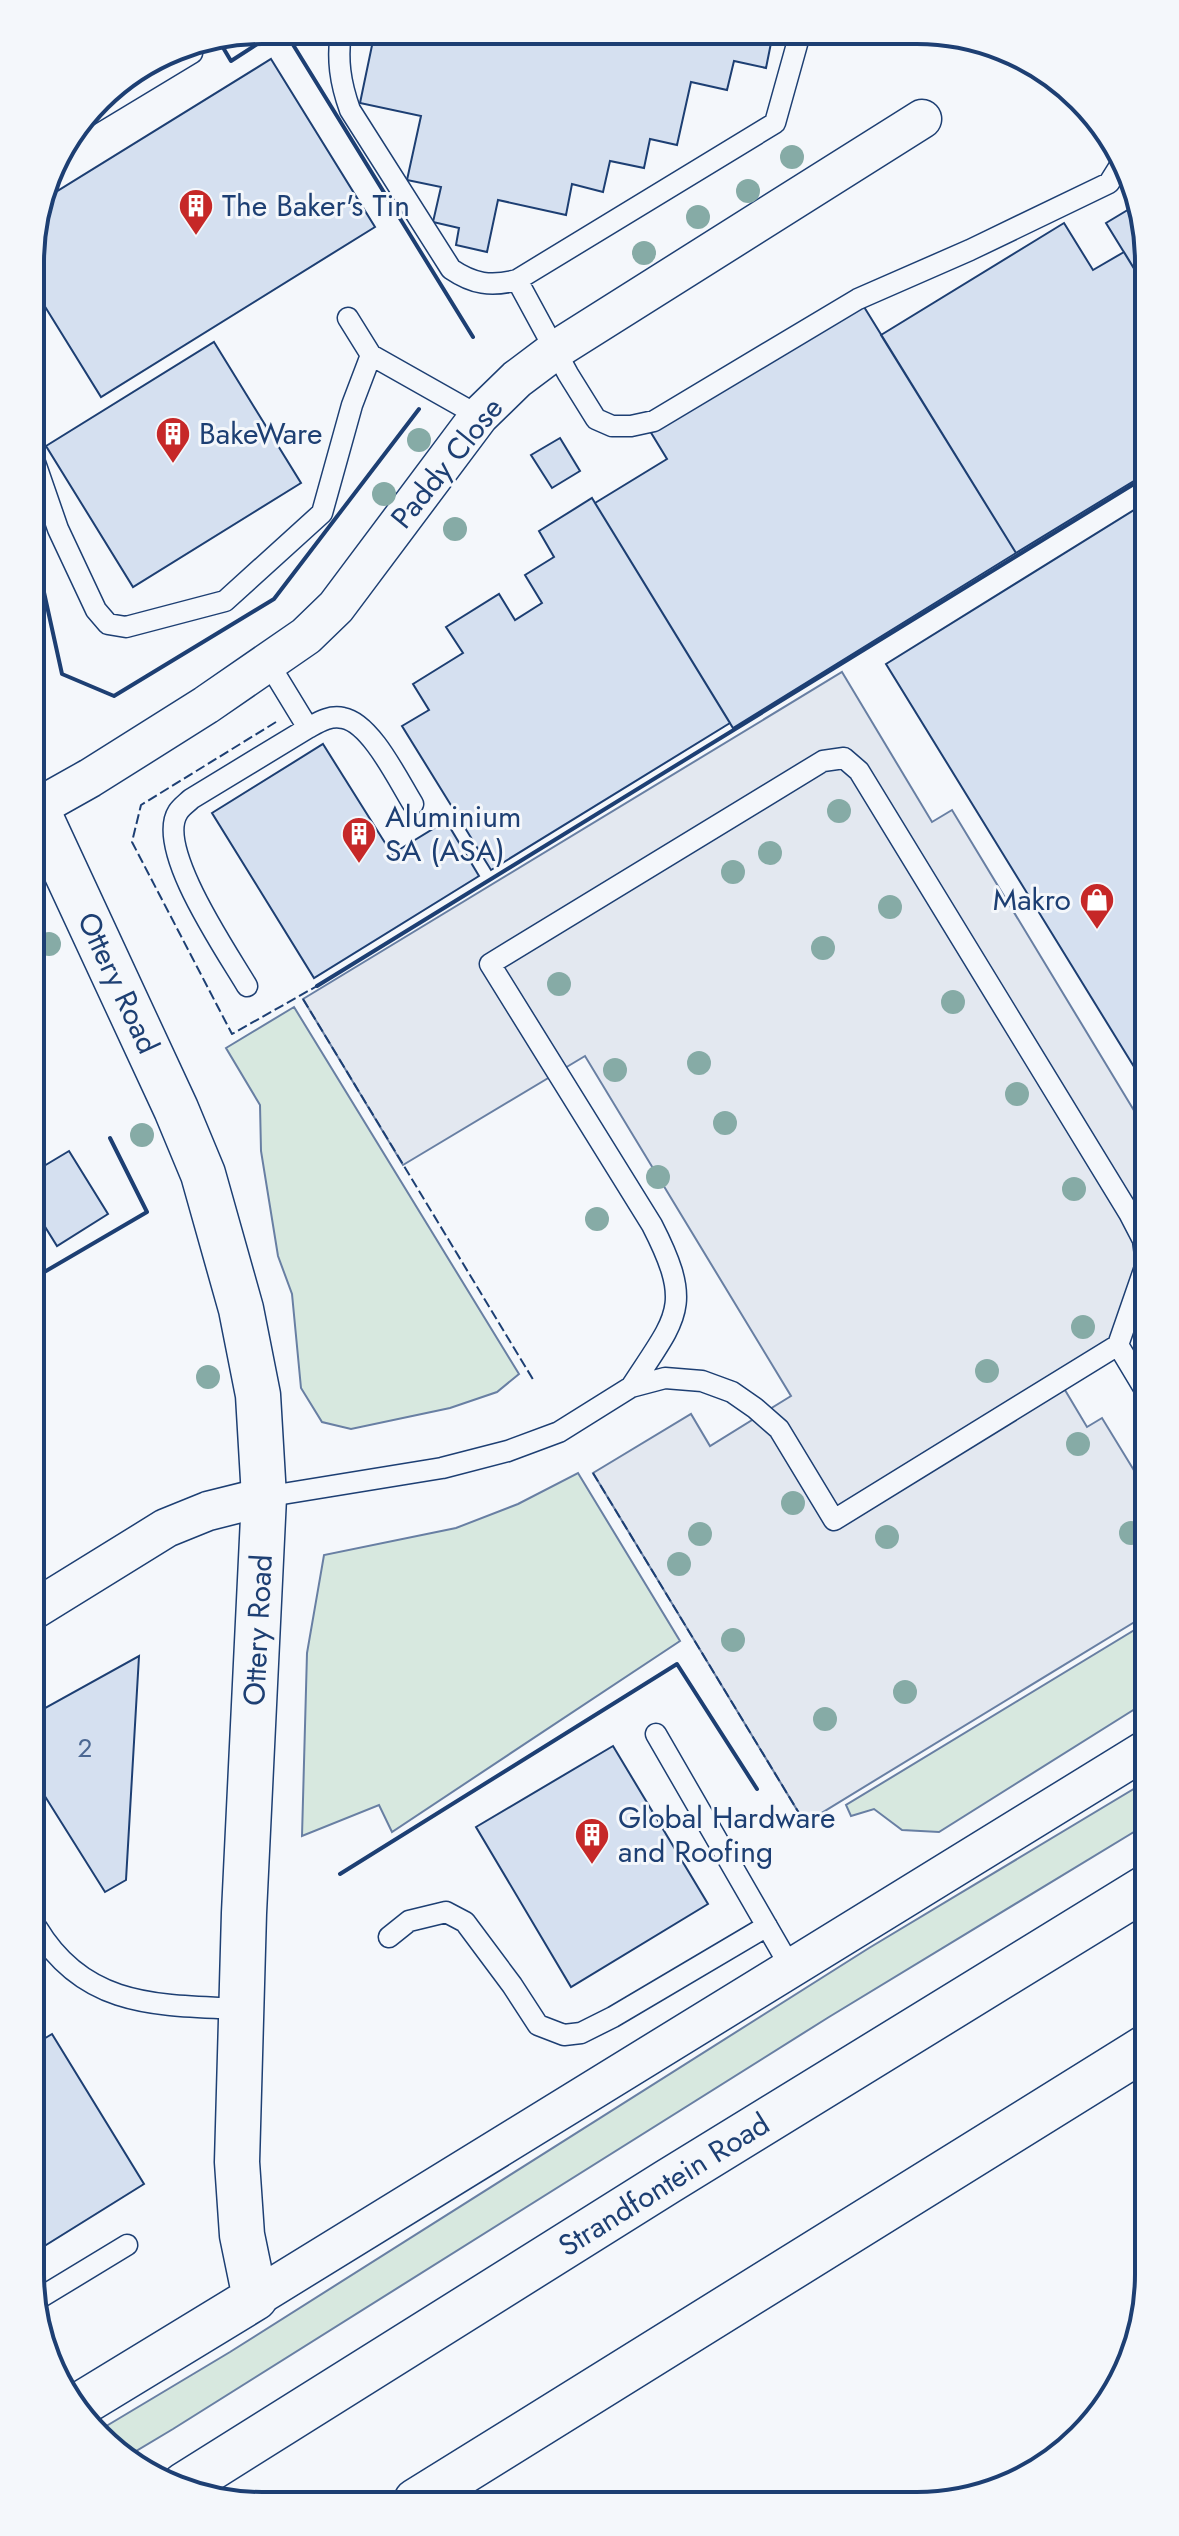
<svg xmlns="http://www.w3.org/2000/svg" width="1179" height="2536" viewBox="0 0 1179 2536" font-family="Jost,sans-serif">
  <style>
    .green { fill: #d7e8df; stroke: #687fa3; stroke-width: 2 }
    .parking { fill: #e3e8f0; stroke: #687fa3; stroke-width: 2 }
    .building { fill: #d5e0f0; stroke: #1d3f73; stroke-width: 2 }
    .lines { fill: none; stroke-linecap: round; stroke-linejoin: round }
    .lane-casing { stroke: #1d3f73; stroke-width: 23 }
    .street-casing { stroke: #1d3f73; stroke-width: 41 }
    .secondary-casing { stroke: #1d3f73; stroke-width: 47 }
    .primary-casing { stroke: #1d3f73; stroke-width: 47 }
    .lane { stroke: #f4f7fb; stroke-width: 20 }
    .street { stroke: #f4f7fb; stroke-width: 38 }
    .secondary { stroke: #f4f7fb; stroke-width: 44 }
    .primary { stroke: #f4f7fb; stroke-width: 44 }
    .fence { stroke: #1d3f73; stroke-width: 2; stroke-dasharray: 10 4; stroke-linecap: butt }
    .wall { stroke: #1d3f73; stroke-width: 4 }
    .tree { fill: #86aba6 }
    .labels { text-anchor: middle; stroke-width: 6; stroke-linejoin: round; paint-order: stroke }
    .number-label { font-size: 26px; fill: #4b6792 }
    .poi-label { font-size: 30px; fill: #1d3f73; stroke: #f4f7fb; text-anchor: start }
    .street-label { font-size: 30px; fill: #1d3f73; stroke: #f4f7fb }
    .rim { fill: none; stroke: #1d3f73; stroke-width: 4 }
  </style>
  <rect width="100%" height="100%" fill="#f4f7fb"/>
  <!-- green -->
  <path class="green" d="M294 1007 519 1374 497 1392 450 1408 351 1429 322 1422 301 1388 292 1294 278 1256 261 1151 260 1105 226 1048Z
    M578 1473 680 1641 392 1832 379 1805 302 1836 307 1653 324 1555 456 1528 518 1504Z
    M1146 1623V1702L939 1832 902 1830 874 1809 851 1816 846 1805Z
    M1147 1781V1824L829 2017 173 2429 126 2457 109 2448 98 2431 230 2352 869 1948Z"/>
  <!-- parking -->
  <path class="parking" d="M842 672 932 822 952 810 1144 1127 1145 1327 1059 1380 1087 1427 1102 1418 1146 1490V1615L805 1823 593 1473 691 1414 710 1446 791 1396 585 1056 403 1165 303 999Z"/>
  <!-- building -->
  <path class="building" d="M375 31 773 33 766 68 734 61 727 90 691 82 677 145 650 139 644 168 610 161 603 192 572 184 566 215 498 200 487 252 456 245 459 228 433 222 441 187 407 180 421 116 360 103Z
    M271 59 375 227 101 397 31 284V247L43 200Z
    M1141 202V280L1106 223Z
    M1064 223 1093 270 1124 252 1141 280 1142 476 1016 553 881 335Z
    M861 302 1016 553 733 728 595 503 667 459 650 431Z
    M214 342 301 483 133 587 46 446Z
    M560 438 580 471 552 488 531 455Z
    M592 498 730 723 491 870 402 726 429 710 413 684 463 653 446 627 499 594 515 620 542 603 525 575 554 557 539 531Z
    M1142 505 1144 1083 886 664Z
    M323 744 392 854 446 821 479 876 314 978 212 813Z
    M69 1151 108 1214 57 1246 34 1209V1172Z
    M139 1656 126 1880 105 1892 36 1782V1713Z
    M613 1746 708 1904 571 1987 476 1827Z
    M52 2034 144 2184 38 2250 37 2043Z"/>
  <g class="lines">
    <defs>
      <path id="lane" d="M341 30C337 60 340 82 350 110L451 269C473 284 491 287 517 280L775 123 799 37 806 33
        M86 117 192 53
        M517 280 568 374 596 419 612 426H631L654 421 858 299 970 250 1109 183 1119 167
        M371 355 479 416
        M31 451 58 529 96 610 108 624 126 627 225 601 322 513 352 405 371 355 348 318
        M269 664 308 728
        M247 986C227 952 155 848 178 812 181 807 187 803 191 799L308 728C319 722 330 715 343 718 371 723 398 780 413 804
        M1118 1345 1145 1267
        M631 1387C677 1316 694 1307 652 1225L490 964 823 761 844 758 859 771 1129 1213 1143 1240 1145 1255
        M264 1497 442 1468 508 1451 559 1432 631 1387 665 1378 702 1381 732 1392 755 1408 779 1429 834 1520 1118 1345 1145 1390
        M656 1734 791 1968
        M37 1928C85 2008 158 2005 241 2009
        M389 1937 409 1921 446 1912 465 1922 512 1985 538 2025 564 2035 581 2033 613 2017 767 1926
        M38 2299 127 2245"/>
      <path id="street" d="M33 810 90 778 206 705 306 636 336 607 479 416 517 379 557 349 922 119
        M35 1609 166 1528 208 1511 264 1497
        M255 2298 1147 1749"/>
      <path id="secondary" d="M33 801 176 1109 203 1174 241 1309 258 1395 264 1497 244 1913 237 2162 242 2235 255 2298 81 2404"/>
      <path id="primary" d="M184 2485 667 2182 1147 1887
        M416 2501 1148 2046"/>
    </defs>
    <!-- lane casing -->
    <use href="#lane" class="lane-casing"/>
    <!-- street casing -->
    <use href="#street" class="street-casing"/>
    <!-- secondary casing -->
    <use href="#secondary" class="secondary-casing"/>
    <!-- primary casing -->
    <use href="#primary" class="primary-casing"/>
    <!-- lane -->
    <use href="#lane" class="lane"/>
    <!-- street -->
    <use href="#street" class="street"/>
    <!-- secondary -->
    <use href="#secondary" class="secondary"/>
    <!-- primary -->
    <use href="#primary" class="primary"/>
    <!-- fence -->
    <path class="fence" d="M276 722 141 805 132 842 232 1034 317 986
      M303 999 534 1381
      M593 1473 805 1823"/>
    <!-- wall -->
    <path class="wall" d="M284 30 473 337
      M218 39 231 61 279 30
      M32 538 62 674 114 696 274 599 419 409
      M317 986 1142 479
      M33 1005 36 1004
      M34 1278 147 1212 110 1138
      M340 1874 677 1664 757 1789"/>
  </g>
  <!-- trees -->
  <g class="tree">
    <circle cx="792" cy="157" r="12"/>
    <circle cx="748" cy="191" r="12"/>
    <circle cx="698" cy="217" r="12"/>
    <circle cx="644" cy="253" r="12"/>
    <circle cx="419" cy="440" r="12"/>
    <circle cx="384" cy="494" r="12"/>
    <circle cx="455" cy="529" r="12"/>
    <circle cx="839" cy="811" r="12"/>
    <circle cx="770" cy="853" r="12"/>
    <circle cx="733" cy="872" r="12"/>
    <circle cx="890" cy="907" r="12"/>
    <circle cx="49" cy="944" r="12"/>
    <circle cx="823" cy="948" r="12"/>
    <circle cx="559" cy="984" r="12"/>
    <circle cx="953" cy="1002" r="12"/>
    <circle cx="699" cy="1063" r="12"/>
    <circle cx="615" cy="1070" r="12"/>
    <circle cx="1017" cy="1094" r="12"/>
    <circle cx="725" cy="1123" r="12"/>
    <circle cx="142" cy="1135" r="12"/>
    <circle cx="658" cy="1177" r="12"/>
    <circle cx="1074" cy="1189" r="12"/>
    <circle cx="597" cy="1219" r="12"/>
    <circle cx="1083" cy="1327" r="12"/>
    <circle cx="987" cy="1371" r="12"/>
    <circle cx="208" cy="1377" r="12"/>
    <circle cx="1078" cy="1444" r="12"/>
    <circle cx="793" cy="1503" r="12"/>
    <circle cx="1131" cy="1533" r="12"/>
    <circle cx="700" cy="1534" r="12"/>
    <circle cx="887" cy="1537" r="12"/>
    <circle cx="679" cy="1564" r="12"/>
    <circle cx="733" cy="1640" r="12"/>
    <circle cx="905" cy="1692" r="12"/>
    <circle cx="825" cy="1719" r="12"/>
  </g>
  <!-- icons -->
  <defs>
    <symbol id="building-pin" viewBox="-11 -11 22 30"><path d="M0 17L-7.5 6A9.5 9.5 0 1 1 7.5 6Z" fill="#c62828" stroke="#f4f7fb"/><path d="M-4-6H4V6H1V3H-1V6H-4ZM-2.5-4.3h1.7v1.8h-1.7ZM.8-4.3h1.7v1.8H.8ZM-2.5-1h1.7V.8h-1.7ZM.8-1h1.7V.8H.8Z" fill="#fff"/></symbol>
    <symbol id="shop-pin" viewBox="-11 -11 22 30"><path d="M0 17L-7.5 6A9.5 9.5 0 1 1 7.5 6Z" fill="#c62828" stroke="#f4f7fb"/><path d="M-5-2.5h2.3a2.7 3.5 0 0 1 5.4 0H5L5.5 6h-11ZM-1.5-2.5h3a1.5 2.3 0 0 0-3 0Z" fill="#fff"/></symbol>
  </defs>
  <g fill-rule="evenodd">
    <use href="#building-pin" x="176" y="186" width="40" height="54"/>
    <use href="#building-pin" x="153" y="414" width="40" height="54"/>
    <use href="#building-pin" x="339" y="814" width="40" height="54"/>
    <use href="#shop-pin" x="1077" y="880" width="40" height="54"/>
    <use href="#building-pin" x="572" y="1815" width="40" height="54"/>
  </g>
  <g class="labels">
    <!-- number labels -->
    <g class="number-label">
      <text x="85" y="1757">2</text>
    </g>
    <!-- poi labels -->
    <g class="poi-label">
      <text x="222" y="216">The Baker's Tin</text>
      <text x="199" y="444">BakeWare</text>
      <text x="385" y="827">Aluminium<tspan x="385" dy="34">SA (ASA)</tspan></text>
      <text x="1071" y="910" text-anchor="end">Makro</text>
      <text x="618" y="1828">Global Hardware<tspan x="618" dy="34">and Roofing</tspan></text>
    </g>
    <!-- street labels -->
    <g class="street-label">
      <text transform="translate(447 463) rotate(-51)" y="10">Paddy Close</text>
      <text transform="translate(118 983) rotate(65)" y="10">Ottery Road</text>
      <text transform="translate(258 1630) rotate(-87)" y="10">Ottery Road</text>
      <text transform="translate(664 2185) rotate(-32)" y="10">Strandfontein Road</text>
    </g>
  </g>
  <!-- crop -->
  <path d="M0 0H1179V2536H0ZM262 44H917A218 218 0 0 1 1135 262V2274A218 218 0 0 1 917 2492H262A218 218 0 0 1 44 2274V262A218 218 0 0 1 262 44Z" fill="#f4f7fb" fill-rule="evenodd"/>
  <path class="rim" d="M262 44H917A218 218 0 0 1 1135 262V2274A218 218 0 0 1 917 2492H262A218 218 0 0 1 44 2274V262A218 218 0 0 1 262 44Z"/>
</svg>
